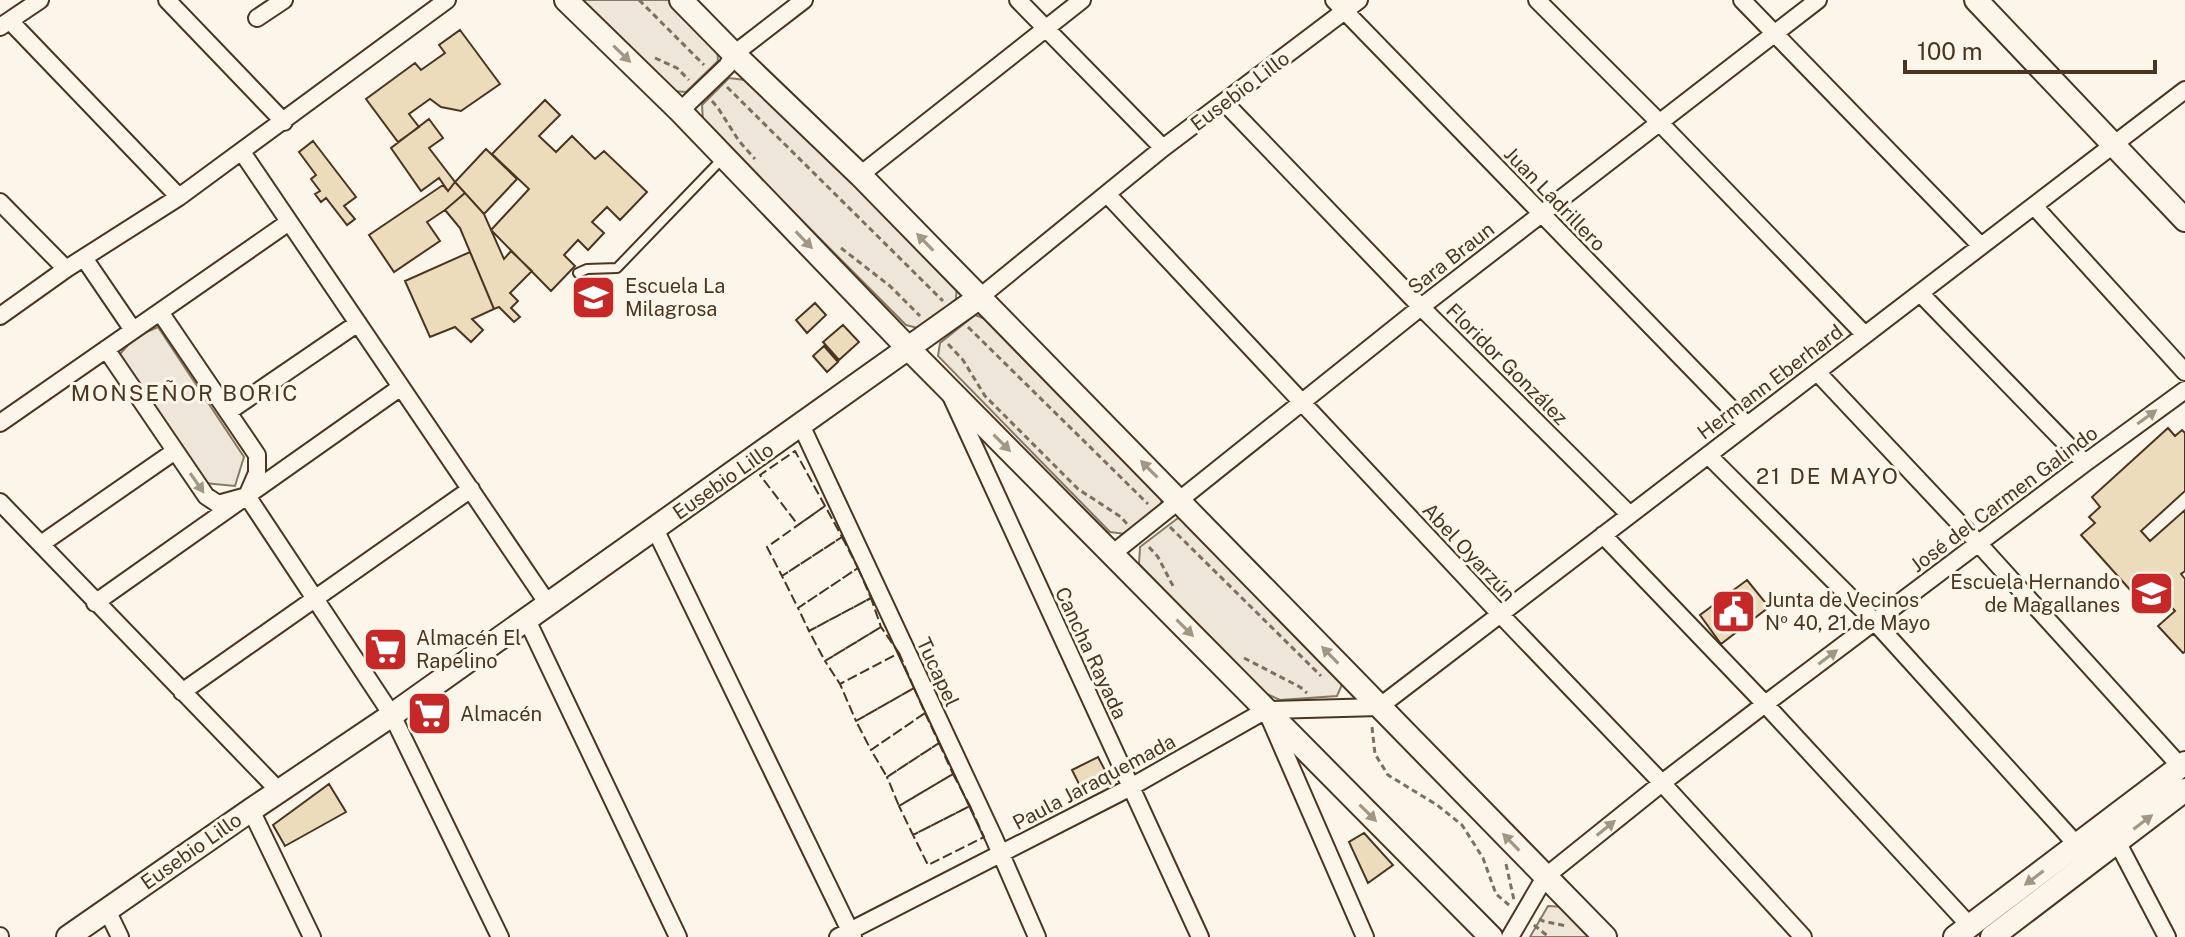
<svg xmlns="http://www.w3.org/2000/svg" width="2185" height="937" viewBox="0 0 2185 937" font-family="'Public Sans',sans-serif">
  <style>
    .green { fill: #ede6d9; stroke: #887966; stroke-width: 2 }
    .building { fill: #ecdcbc; stroke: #4a3520; stroke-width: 2 }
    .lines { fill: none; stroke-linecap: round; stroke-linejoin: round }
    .lane-casing { stroke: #4a3520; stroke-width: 12 }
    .street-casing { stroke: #4a3520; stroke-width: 20 }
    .secondary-casing { stroke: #4a3520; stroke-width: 26 }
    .path { stroke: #7f6f5c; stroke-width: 3; stroke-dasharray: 6 4; stroke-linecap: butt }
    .lane { stroke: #fbf6e9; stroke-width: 8 }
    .street { stroke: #fbf6e9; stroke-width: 16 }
    .secondary { stroke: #fbf6e9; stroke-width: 22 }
    .fence { stroke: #4a3520; stroke-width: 2; stroke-dasharray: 10 4; stroke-linecap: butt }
    .oneway { fill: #a29684 }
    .labels { text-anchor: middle; stroke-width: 6; stroke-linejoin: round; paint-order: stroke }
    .street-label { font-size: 20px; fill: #4a3520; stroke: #fbf6e9 }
    .poi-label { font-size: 20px; fill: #4a3520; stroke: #fbf6e9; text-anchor: start }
    .neighbourhood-label { font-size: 22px; letter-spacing: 2px; fill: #4a3520; stroke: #fbf6e9 }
  </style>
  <rect width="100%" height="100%" fill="#fbf6e9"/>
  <!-- green -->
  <path class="green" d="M581 0H670L717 47 718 61 686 92 673 91Z
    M729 78 745 80 957 283 956 299 921 329 906 325 703 121 702 105Z
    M975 315 991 321 1163 495 1160 507 1125 534 1110 532 938 356 940 343Z
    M158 327 244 457 235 486 204 483 120 354 135 337Z
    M1178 518 1192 521 1344 680 1337 696 1280 700 1265 693 1139 564 1140 547Z
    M1548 906 1565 907 1595 937H1530Z"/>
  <!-- building -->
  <path class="building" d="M460 30 500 84 461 111 441 107 430 99 409 114 419 127 398 142 366 99 415 63 421 70 445 53 439 45Z
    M545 100 560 115 539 136 556 152 572 136 595 159 604 151 647 192 620 220 607 207 592 222 604 233 588 250 578 240 564 255 575 266 551 291 491 230 529 189 492 154Z
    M429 119 443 138 429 148 455 182 448 191 439 178 421 191 391 148Z
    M313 141 356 197 344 206 355 219 347 225 326 198 321 202 315 194 320 191 311 179 316 175 299 152Z
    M486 149 517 179 484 214 455 182Z
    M455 182 465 193 445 210 427 222 440 241 394 272 369 235 443 185 448 191Z
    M465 193 484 214 504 259 511 251 532 271 510 293 518 301 511 308 520 317 514 322 499 307 494 309 460 228 445 210Z
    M470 252 494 309 472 319 483 330 471 342 455 327 430 337 405 281Z
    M815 303 826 315 807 333 796 320Z
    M843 325 859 342 839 360 823 342Z
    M824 346 838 362 827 372 813 356Z
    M2168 428 2175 436 2182 430 2185 433V491L2141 531 2150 541 2185 510V571L2181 574 2185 579V652L2183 653 2158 626 2175 611 2163 598 2149 611 2081 535 2095 523 2089 517 2100 507 2092 497Z
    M1747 580 1769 607 1721 644 1700 615Z
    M1098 757 1108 776 1082 790 1072 770Z
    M329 784 346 812 285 846 273 825Z
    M1364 833 1393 865 1368 883 1349 842Z"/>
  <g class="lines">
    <defs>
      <path id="lane" d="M578 273 587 269 617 268 722 159"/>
      <path id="street" d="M167 0 284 122
        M1018 0 1163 148
        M1334 0 1747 425
        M1537 0 1660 123 1865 335
        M1742 0 1981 246
        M257 18 284 0
        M10 21 179 197
        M0 27 40 0
        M1225 103 1421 307 1630 515
        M680 111 727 66 734 54 804 0
        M242 152 548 604
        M860 175 1082 0
        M1107 194 1500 614 1662 783 1803 937
        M0 202 66 269
        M2034 206 2185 372
        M84 258 133 330
        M1920 293 2085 463
        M980 297 1163 148 1359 0
        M0 316 66 269 179 197 447 0
        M106 349 206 496 218 504 247 496 257 473V455L160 312
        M1817 372 1978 543 2181 767
        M952 398 1200 937
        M228 412 358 323
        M0 423 289 222
        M801 425 994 838 1037 937
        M1708 455 1875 622 2077 845 2082 853
        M247 496 392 715 500 937
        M0 502 280 792
        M655 529 853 937
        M1603 535 1765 704 1970 926
        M41 544 175 451
        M1112 554 1421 307 1818 0
        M95 603 401 387
        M527 620 678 937
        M182 692 471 489
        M1270 719 1365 937
        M251 810 312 937
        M2112 832 2167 937
        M107 910 120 937
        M0 936V937
        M838 937 1131 787 1266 710 1379 707 2185 90
        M1510 937 1545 877 1662 783 1765 704 2085 463 2185 390"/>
      <path id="secondary" d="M566 0 680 111 908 348 1491 937
        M681 0 734 54 860 175 1605 937
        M1976 0 2185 220
        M68 937 251 810 392 715 980 297
        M1955 937 2185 763
        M1992 937 2185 790"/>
    </defs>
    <!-- lane casing -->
    <use href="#lane" class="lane-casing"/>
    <!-- street casing -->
    <use href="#street" class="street-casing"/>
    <!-- secondary casing -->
    <use href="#secondary" class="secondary-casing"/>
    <!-- path -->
    <path class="path" d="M639 0 704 65
      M655 58 677 68 689 80
      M727 87 943 301
      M712 101 718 108 739 141 755 159
      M841 248 890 286 920 316
      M968 327 1148 504
      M948 344 963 360 985 396 1078 489 1121 517 1127 524
      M1170 527 1321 676
      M1149 547 1158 557 1174 588
      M1244 658 1300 687 1307 693
      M1372 727 1375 754 1388 775 1437 805 1462 825 1483 858 1496 894 1509 905
      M1506 864 1514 900
      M1539 919 1543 921 1566 926
      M1534 925 1549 937"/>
    <!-- lane -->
    <use href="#lane" class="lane"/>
    <!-- street -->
    <use href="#street" class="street"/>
    <!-- secondary -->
    <use href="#secondary" class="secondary"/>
    <!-- fence -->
    <path class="fence" d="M825 506 767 547 782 576 842 537 795 451 760 475 798 525 825 506
      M842 537 858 568 798 608 782 576Z
      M858 568 871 598 809 631 798 608Z
      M881 627 825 661 809 631 871 598 881 627 899 653 840 684 825 661 881 627
      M899 653 914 688 856 721 840 684Z
      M914 688 925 713 871 750 856 721Z
      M925 713 939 743 887 777 871 750Z
      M939 743 953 774 899 806 887 777Z
      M953 774 970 806 913 835 899 806Z
      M970 806 984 837 928 865 913 835Z"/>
  </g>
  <!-- one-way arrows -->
  <defs><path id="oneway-solid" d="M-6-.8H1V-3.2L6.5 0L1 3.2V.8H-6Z" transform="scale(2)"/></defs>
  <g class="oneway">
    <use href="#oneway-solid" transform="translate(622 54) rotate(44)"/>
    <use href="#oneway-solid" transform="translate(804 240) rotate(46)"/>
    <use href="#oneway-solid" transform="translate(925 242) rotate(-134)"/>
    <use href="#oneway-solid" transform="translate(2147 417) rotate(-36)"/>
    <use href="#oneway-solid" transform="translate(1002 443) rotate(45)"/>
    <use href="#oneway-solid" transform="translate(1149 469) rotate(-135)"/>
    <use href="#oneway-solid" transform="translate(197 483) rotate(55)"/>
    <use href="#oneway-solid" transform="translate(1185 628) rotate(45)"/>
    <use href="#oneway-solid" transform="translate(1330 655) rotate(-134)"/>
    <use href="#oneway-solid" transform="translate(1828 657) rotate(-37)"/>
    <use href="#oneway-solid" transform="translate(1368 813) rotate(45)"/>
    <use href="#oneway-solid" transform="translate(2143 822) rotate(-37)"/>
    <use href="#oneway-solid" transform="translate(1606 828) rotate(-39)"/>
    <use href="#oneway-solid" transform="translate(1511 842) rotate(-134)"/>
    <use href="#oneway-solid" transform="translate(2034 878) rotate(143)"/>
  </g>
  <!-- icons -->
  <defs>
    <symbol id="school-square" viewBox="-11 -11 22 22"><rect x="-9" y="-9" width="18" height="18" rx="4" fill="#c62828" stroke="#fbf6e9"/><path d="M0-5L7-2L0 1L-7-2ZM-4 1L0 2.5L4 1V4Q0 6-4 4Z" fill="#fff"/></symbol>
    <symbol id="civic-square" viewBox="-11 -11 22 22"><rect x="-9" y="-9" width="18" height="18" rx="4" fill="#c62828" stroke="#fbf6e9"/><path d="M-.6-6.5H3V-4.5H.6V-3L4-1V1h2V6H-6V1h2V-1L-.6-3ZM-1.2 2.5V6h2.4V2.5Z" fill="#fff"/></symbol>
    <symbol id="supermarket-square" viewBox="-11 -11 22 22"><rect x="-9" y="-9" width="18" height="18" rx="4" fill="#c62828" stroke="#fbf6e9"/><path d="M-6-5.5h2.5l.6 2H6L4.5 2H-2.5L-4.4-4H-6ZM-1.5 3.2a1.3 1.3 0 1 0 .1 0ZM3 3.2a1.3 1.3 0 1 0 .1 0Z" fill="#fff"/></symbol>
  </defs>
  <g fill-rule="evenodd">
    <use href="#school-square" x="568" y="272" width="51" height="51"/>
    <use href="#school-square" x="2126" y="568" width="51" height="51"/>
    <use href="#civic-square" x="1708" y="586" width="51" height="51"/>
    <use href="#supermarket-square" x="360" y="624" width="51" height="51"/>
    <use href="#supermarket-square" x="404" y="688" width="51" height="51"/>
  </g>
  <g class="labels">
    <!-- street labels -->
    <g class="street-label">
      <text transform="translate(1240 91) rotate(-37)" y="7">Eusebio Lillo</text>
      <text transform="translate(1555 199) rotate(46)" y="7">Juan Ladrillero</text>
      <text transform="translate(1451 258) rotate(-38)" y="7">Sara Braun</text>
      <text transform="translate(1507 364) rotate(45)" y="7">Floridor González</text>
      <text transform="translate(1770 382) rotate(-37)" y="7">Hermann Eberhard</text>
      <text transform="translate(723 481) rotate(-35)" y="7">Eusebio Lillo</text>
      <text transform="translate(2004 499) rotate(-37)" y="7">José del Carmen Galindo</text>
      <text transform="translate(1469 552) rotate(47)" y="7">Abel Oyarzún</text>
      <text transform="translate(1091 653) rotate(65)" y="7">Cancha Rayada</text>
      <text transform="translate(938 672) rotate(65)" y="7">Tucapel</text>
      <text transform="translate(1094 782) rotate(-28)" y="7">Paula Jaraquemada</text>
      <text transform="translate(191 851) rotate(-35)" y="7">Eusebio Lillo</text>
    </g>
    <!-- poi labels -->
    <g class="poi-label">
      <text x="625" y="293">Escuela La<tspan x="625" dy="23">Milagrosa</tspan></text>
      <text x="2120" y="589" text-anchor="end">Escuela Hernando<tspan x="2120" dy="23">de Magallanes</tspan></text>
      <text x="1765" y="607">Junta de Vecinos<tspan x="1765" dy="23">Nº 40, 21 de Mayo</tspan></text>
      <text x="416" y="645">Almacén El<tspan x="416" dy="23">Rapelino</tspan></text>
      <text x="460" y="721">Almacén</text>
    </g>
    <!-- neighbourhood labels -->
    <g class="neighbourhood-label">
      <text x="185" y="401">MONSEÑOR BORIC</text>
      <text x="1828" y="484">21 DE MAYO</text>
    </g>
  </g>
  <!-- scale -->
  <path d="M1905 60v12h250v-12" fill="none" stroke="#4a3520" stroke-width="4"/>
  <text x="1917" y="60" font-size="24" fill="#4a3520" stroke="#fbf6e9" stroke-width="6" paint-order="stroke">100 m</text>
</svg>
